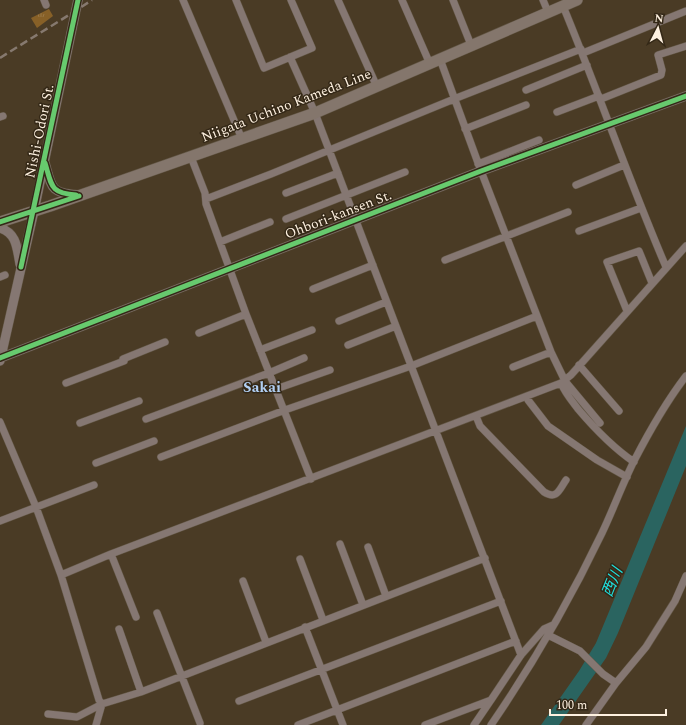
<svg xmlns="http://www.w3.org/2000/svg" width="686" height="725" viewBox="0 0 686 725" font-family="Spectral,'Noto Sans JP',serif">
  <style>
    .park { fill: url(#park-tufts) }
    .water { fill: #2a6460 }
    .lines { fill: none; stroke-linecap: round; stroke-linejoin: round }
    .minor-casing { stroke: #635746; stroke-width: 8 }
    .tertiary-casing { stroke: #635746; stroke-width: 10 }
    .primary-casing { stroke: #635746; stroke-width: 12 }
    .minor { stroke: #857772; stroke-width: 7 }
    .tertiary { stroke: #857772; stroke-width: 9 }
    .primary { stroke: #84766c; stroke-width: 11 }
    .rail { stroke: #86796f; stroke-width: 2.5; stroke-dasharray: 8 4; stroke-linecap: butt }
    .cycleway-casing { stroke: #342817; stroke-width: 8 }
    .cycleway { stroke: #67ca6e; stroke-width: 5 }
    .labels { text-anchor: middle; stroke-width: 3; stroke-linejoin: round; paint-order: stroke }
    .street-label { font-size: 14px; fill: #fef1e0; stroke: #342817 }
    .neighbourhood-label { font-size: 15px; font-weight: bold; fill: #b1cff3; stroke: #342817 }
    .water-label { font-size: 15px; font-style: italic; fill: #1ee3e1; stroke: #342817 }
  </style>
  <defs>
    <pattern id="park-tufts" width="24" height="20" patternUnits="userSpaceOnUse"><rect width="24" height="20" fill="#876027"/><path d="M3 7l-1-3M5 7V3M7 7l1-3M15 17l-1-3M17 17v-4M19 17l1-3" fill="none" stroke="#997746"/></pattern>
  </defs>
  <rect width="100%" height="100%" fill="#4a3b25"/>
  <!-- park -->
  <path class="park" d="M49 9 53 16 37 28 31 18Z"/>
  <!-- water -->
  <path class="water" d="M686 426V466L618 633 606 658 559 725H541L579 671 596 643Z"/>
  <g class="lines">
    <defs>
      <path id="minor" d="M44 0 46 5
        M183 0 242 139
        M236 0 264 68 312 48 291 0
        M338 0 377 87
        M402 0 430 64
        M453 0 471 45
        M543 0 548 12
        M563 6C599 93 629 181 666 267
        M583 53 686 11
        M290 57 315 113 521 655
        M440 59 481 171 551 352 565 381 600 423
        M526 90 587 65
        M601 99 661 75 662 70 658 55 686 46
        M557 112 599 96
        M0 117 3 116
        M465 129 526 105
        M191 157 205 193 206 204 246 314 311 479
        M478 164 539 140
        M576 185 624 165
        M286 193 338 173
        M206 199 271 174 459 97 581 49
        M286 219 405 172
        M579 231 641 208
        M220 242 270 222
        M445 260 568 212
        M0 277 5 275
        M313 289 373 265
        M627 311 607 262 639 251 652 283
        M339 321 386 302
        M199 333 246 314
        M348 345 396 326
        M260 350 312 330
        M123 359 165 342
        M579 365 619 411
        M513 367 551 352
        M66 383 124 361
        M561 383C565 393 572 401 578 409 595 429 612 447 634 462
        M276 389 330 370
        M527 396 528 400 548 426 597 460 627 477
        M476 416 480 426 544 492C557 500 559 490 566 480
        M146 419 269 373 304 358
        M0 422 36 507 61 575 99 700 102 704 141 692 485 558
        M80 423 139 401
        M161 457 285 410 411 366 537 316
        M96 463 154 441
        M0 521 94 485
        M340 544 363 605
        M368 547 386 596
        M111 554 136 617
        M300 559 323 620
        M61 575 111 554 561 383 571 375 686 246
        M243 581 266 642
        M157 613 200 723
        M305 627 343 725
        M119 629 141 692
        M548 635 580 651 603 674 616 683
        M239 701 501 601
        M48 714 77 717 102 704
        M96 725 102 704
        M298 725 516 641
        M425 725 491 700 521 655 544 629 553 625
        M474 725 491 700
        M491 725C533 664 570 600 602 533 613 510 622 485 634 461 649 432 666 402 686 376
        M586 725 616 683 646 647 675 601 686 576"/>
      <path id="tertiary" d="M45 163C52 188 50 193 78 195
        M0 228C17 233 17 249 20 264
        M0 358 481 171 686 96
        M0 361 34 211 78 0"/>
      <path id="primary" d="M0 222 50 206 315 113 577 0"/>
    </defs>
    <!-- minor casing -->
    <use href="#minor" class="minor-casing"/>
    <!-- tertiary casing -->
    <use href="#tertiary" class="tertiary-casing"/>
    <!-- primary casing -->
    <use href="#primary" class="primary-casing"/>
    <!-- minor -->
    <use href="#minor" class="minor"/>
    <!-- tertiary -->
    <use href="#tertiary" class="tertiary"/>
    <!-- primary -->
    <use href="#primary" class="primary"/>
    <!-- rail -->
    <path class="rail" d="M0 58C31 38 62 20 92 0"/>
    <defs>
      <path id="cycleway" d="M45 163C52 186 50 193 76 195
        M0 222 79 196
        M21 267 78 0
        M0 358 481 171 686 96"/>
    </defs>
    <!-- cycleway casing -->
    <use href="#cycleway" class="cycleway-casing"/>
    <!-- cycleway -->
    <use href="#cycleway" class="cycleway"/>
  </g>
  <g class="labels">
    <!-- street labels -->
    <g class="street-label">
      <text transform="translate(286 105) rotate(-21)" y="5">Niigata Uchino Kameda Line</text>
      <text transform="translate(39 131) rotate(-78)" y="5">Nishi-Odori St.</text>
      <text transform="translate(338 214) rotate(-21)" y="5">Ohbori-kansen St.</text>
    </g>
    <!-- neighbourhood labels -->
    <g class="neighbourhood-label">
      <text x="262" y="392">Sakai</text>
    </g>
    <!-- water labels -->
    <g class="water-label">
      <text transform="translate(612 582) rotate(-68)" y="5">西川</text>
    </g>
  </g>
  <!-- north arrow -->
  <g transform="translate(658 28) rotate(6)" stroke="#342817" stroke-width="3" paint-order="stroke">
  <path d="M0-3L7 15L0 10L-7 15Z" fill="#fef1e0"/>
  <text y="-6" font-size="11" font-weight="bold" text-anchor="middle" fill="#fef1e0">N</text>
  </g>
  <!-- scale -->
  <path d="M550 709v6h116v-6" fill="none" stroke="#fef1e0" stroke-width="2"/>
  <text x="556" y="709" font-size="12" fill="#fef1e0" stroke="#342817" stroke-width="3" paint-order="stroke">100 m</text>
</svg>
